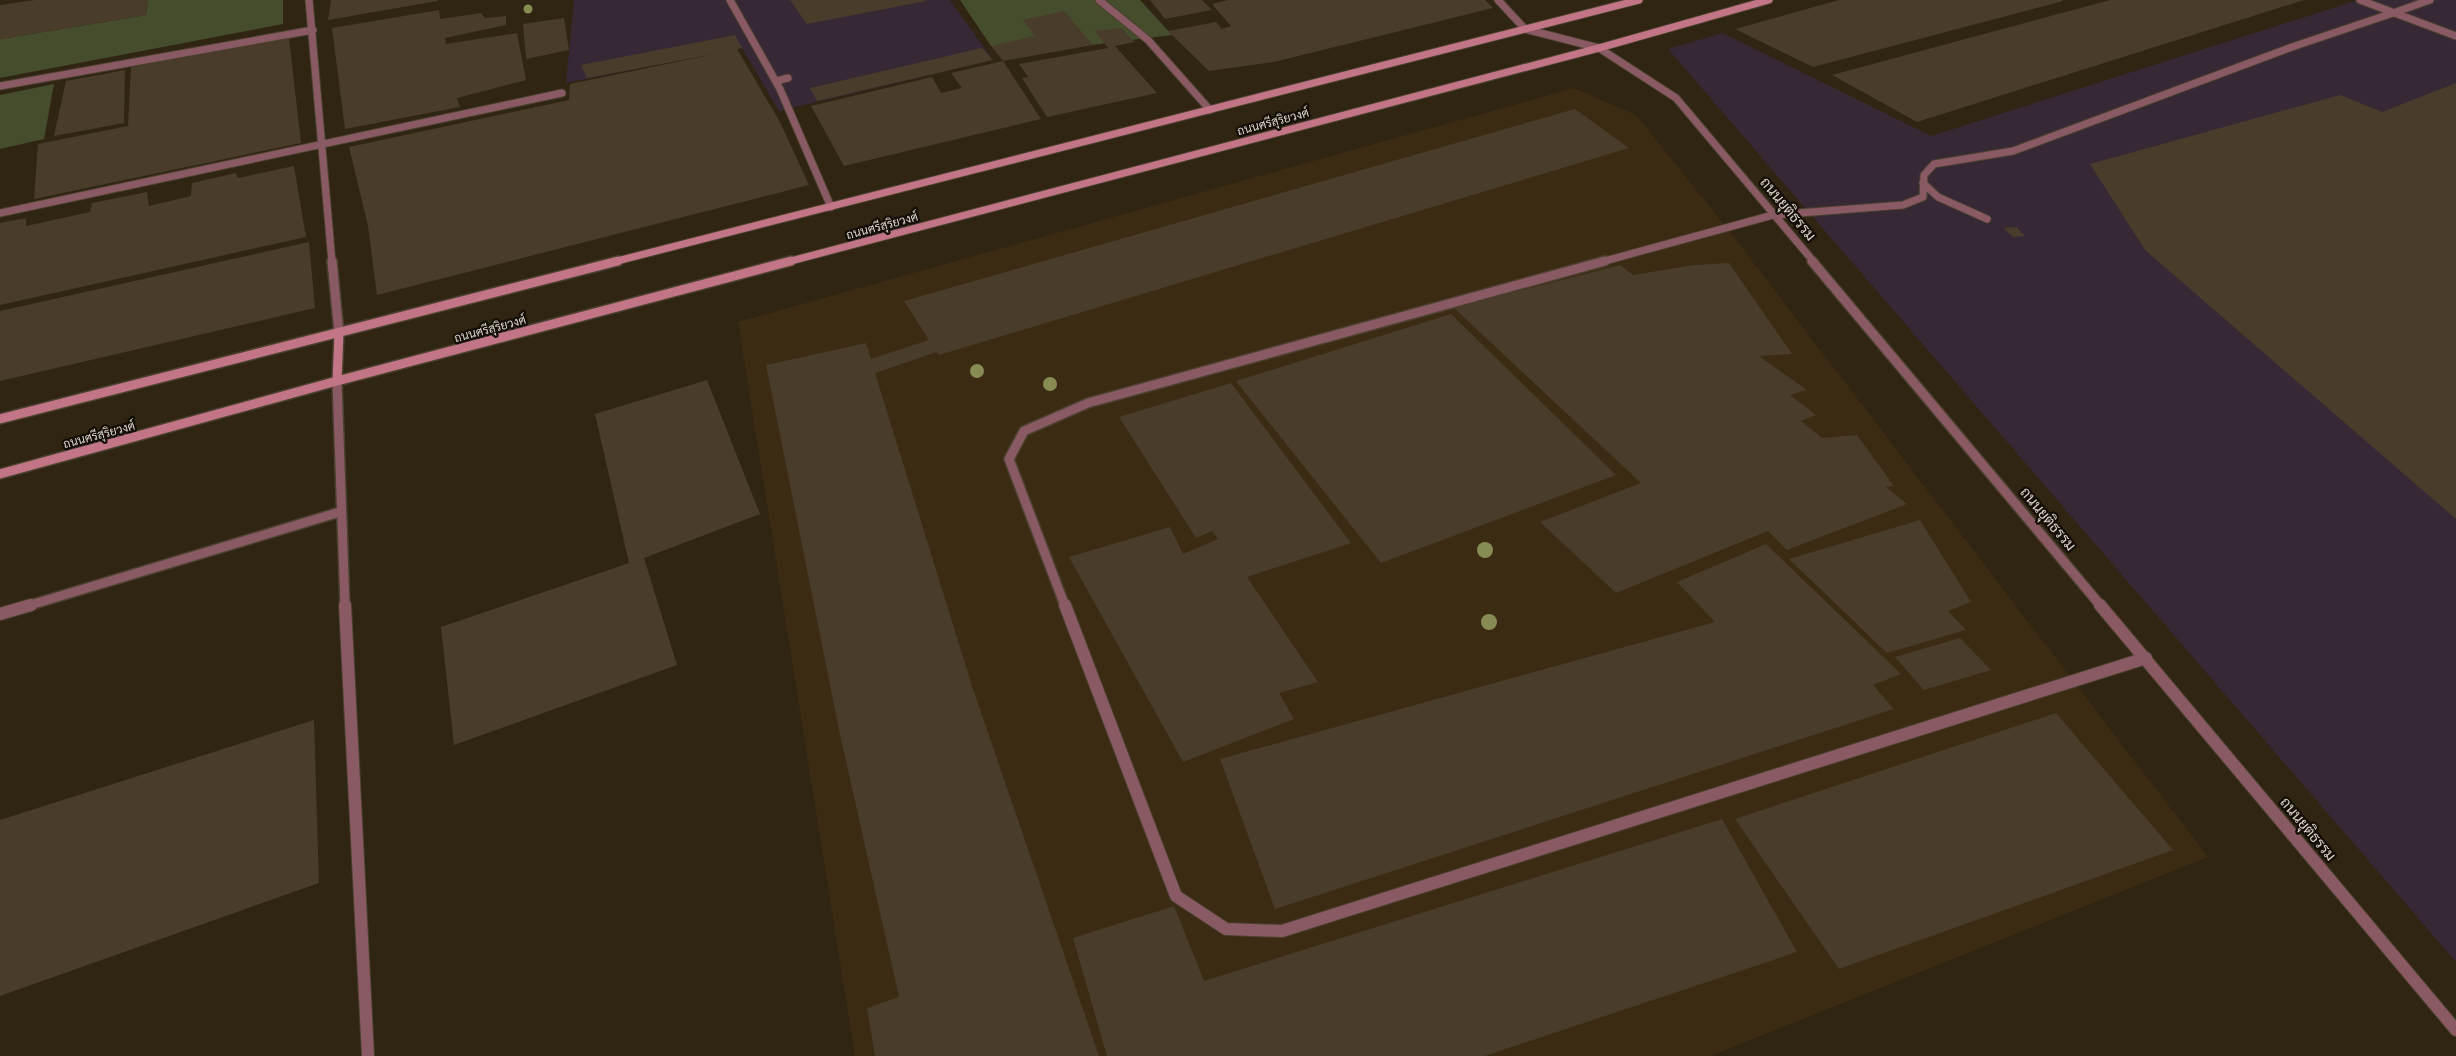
<svg xmlns="http://www.w3.org/2000/svg" width="2456" height="1056" viewBox="0 0 2456 1056" font-family="Helvetica,Sarabun,sans-serif">
  <style>
    .commercial { fill: #372835 }
    .built { fill: #3b2b13 }
    .green { fill: #464d2c }
    .building { fill: #493c2a }
    .lines { fill: none; stroke-linecap: round; stroke-linejoin: round }
    .service-far2-casing { stroke: #4b402f; stroke-width: 9 }
    .service-far1-casing { stroke: #4b402f; stroke-width: 12 }
    .service-casing { stroke: #4b402f; stroke-width: 14 }
    .minor-far2-casing { stroke: #4b402f; stroke-width: 9 }
    .minor-far1-casing { stroke: #4b402f; stroke-width: 12 }
    .minor-casing { stroke: #4b402f; stroke-width: 14 }
    .tertiary-far2-casing { stroke: #4b402f; stroke-width: 9 }
    .tertiary-far1-casing { stroke: #4b402f; stroke-width: 12 }
    .tertiary-casing { stroke: #4b402f; stroke-width: 14 }
    .secondary-far1-casing { stroke: #4b402f; stroke-width: 9 }
    .secondary-casing { stroke: #4b402f; stroke-width: 12 }
    .service-far2 { stroke: #895a63; stroke-width: 7 }
    .service-far1 { stroke: #895a63; stroke-width: 9 }
    .service { stroke: #895a63; stroke-width: 12 }
    .minor-far2 { stroke: #895a63; stroke-width: 7 }
    .minor-far1 { stroke: #895a63; stroke-width: 9 }
    .minor { stroke: #895a63; stroke-width: 12 }
    .tertiary-far2 { stroke: #895a63; stroke-width: 7 }
    .tertiary-far1 { stroke: #895a63; stroke-width: 9 }
    .tertiary { stroke: #895a63; stroke-width: 12 }
    .secondary-far1 { stroke: #c17585; stroke-width: 7 }
    .secondary { stroke: #c17585; stroke-width: 9 }
    .tree { fill: #878c55 }
    .labels { text-anchor: middle; stroke-width: 4.5; stroke-linejoin: round; paint-order: stroke }
    .far-street-label { font-size: 12px; fill: #dbd4c8; stroke: #140e07 }
    .street-label { font-size: 15px; fill: #dbd4c8; stroke: #140e07 }
  </style>
  <rect width="100%" height="100%" fill="#302412"/>
  <!-- commercial -->
  <path class="commercial" d="M574 0H950L993 60 779 111 742 48 566 83Z
    M2358 0H2456V962L1668 49 1723 33 1931 136Z"/>
  <!-- built -->
  <path class="built" d="M1574 88 1636 115 1727 228 2208 857 1711 1056H855L738 322Z"/>
  <!-- green -->
  <path class="green" d="M148 0H283V24L0 78V39L146 15Z
    M960 0H1140L1172 35 1092 45 991 46Z
    M54 84 44 139 0 149V95Z"/>
  <!-- building -->
  <path class="building" d="M35 0H148L146 15 0 39V5Z
    M331 0H438V1L328 20Z
    M790 0H926V1L807 24Z
    M1150 0H1202L1212 10 1165 19Z
    M1228 0H1485L1493 8 1274 62 1209 71 1168 31 1216 22 1222 29 1231 26 1212 4Z
    M1839 0H2062L2063 1 1813 67 1735 29Z
    M2110 0H2304L1917 122 1832 75Z
    M439 10 440 19 481 13 485 18 506 16V25L445 38 446 44 517 33 526 80 457 98 460 107 345 129 332 28Z
    M1064 11 1093 45 1003 61 991 46 1035 36 1023 20Z
    M564 18 569 50 526 59 523 24Z
    M1121 28 1135 42 1115 46 1157 93 1047 117 1022 78 1028 77 1019 64 1108 48 1095 31Z
    M735 35 742 48 737 49 780 122 809 185 377 295 368 226 349 147 569 100 570 84 715 54 587 78 581 65Z
    M289 38 301 143 34 199 38 144 128 126 131 67Z
    M982 48 993 60 817 101 810 88Z
    M1003 61 1041 119 844 166 811 106 932 77 941 93 962 88 951 73Z
    M125 70 124 123 54 136 66 81Z
    M2456 83V519L2145 250 2090 164 2340 95 2382 112Z
    M1575 109 1629 148 939 355 937 352 875 373 973 689 1099 1056H875L867 1008 899 997 839 730 766 365 866 343 871 359 929 340 904 301Z
    M294 166 306 237 0 305V223L26 218V226L90 212 92 203 147 192 149 206 191 196 192 183 236 173 238 178Z
    M2016 227 2025 236 2013 237 2004 228Z
    M309 242 315 308 0 381V311Z
    M1729 263 1792 354 1759 356 1807 390 1790 395 1816 415 1801 421 1822 438 1857 435 1894 486 1886 487 1907 504 1787 550 1768 531 1616 593 1540 522 1641 483 1454 308 1620 265 1633 275 1694 265Z
    M1451 314 1616 475 1381 563 1236 381Z
    M707 380 760 514 644 558 677 665 454 745 441 627 629 563 595 414Z
    M1231 383 1351 543 1247 577 1318 682 1279 693 1294 719 1183 762 1069 557 1170 527 1183 554 1218 539 1212 531 1196 538 1119 417Z
    M1920 520 1971 602 1948 611 1966 630 1887 653 1789 559Z
    M1766 544 1901 674 1873 685 1894 709 1275 909 1220 759 1715 622 1677 582Z
    M1960 638 1991 670 1924 690 1895 657Z
    M2056 713 2173 850 1839 969 1735 819Z
    M314 720 319 883 0 996V820Z
    M1722 819 1797 952 1485 1056H1107L1073 938 1174 906 1204 981Z"/>
  <g class="lines">
    <defs>
      <path id="service-far2" d="M1099 0 1148 40 1210 110
        M2360 0 2456 36
        M1923 183 1938 197 1987 219
        M1601 262 1773 215 1903 205 1923 197 1924 175 1934 164 2013 151 2292 47 2393 13"/>
      <path id="service-far1" d="M27 606 340 512
        M1065 606 1009 459 1024 431 1088 403 1605 261"/>
      <path id="service" d="M1065 605 1176 896 1226 929 1282 931 2146 658
        M0 614 31 605"/>
      <path id="minor-far2" d="M309 0 332 262
        M730 0 780 89 831 207
        M1498 0 1525 29 1599 48
        M2393 13 2430 0
        M776 81 788 78
        M0 86 313 30
        M0 213 562 93"/>
      <path id="minor-far1" d="M332 261 339 333
        M337 381 345 606"/>
      <path id="minor" d="M345 605 368 1056"/>
      <path id="tertiary-far2" d="M1599 48 1676 98 1814 262"/>
      <path id="tertiary-far1" d="M1812 261 2101 606"/>
      <path id="tertiary" d="M2100 605 2456 1030"/>
      <path id="secondary-far1" d="M613 262 1639 0
        M787 262 1599 48 1769 0"/>
      <path id="secondary" d="M337 381 339 333
        M0 419 618 261
        M0 474 337 381 791 261"/>
    </defs>
    <!-- service-far2 casing -->
    <use href="#service-far2" class="service-far2-casing"/>
    <!-- service-far1 casing -->
    <use href="#service-far1" class="service-far1-casing"/>
    <!-- service casing -->
    <use href="#service" class="service-casing"/>
    <!-- minor-far2 casing -->
    <use href="#minor-far2" class="minor-far2-casing"/>
    <!-- minor-far1 casing -->
    <use href="#minor-far1" class="minor-far1-casing"/>
    <!-- minor casing -->
    <use href="#minor" class="minor-casing"/>
    <!-- tertiary-far2 casing -->
    <use href="#tertiary-far2" class="tertiary-far2-casing"/>
    <!-- tertiary-far1 casing -->
    <use href="#tertiary-far1" class="tertiary-far1-casing"/>
    <!-- tertiary casing -->
    <use href="#tertiary" class="tertiary-casing"/>
    <!-- secondary-far1 casing -->
    <use href="#secondary-far1" class="secondary-far1-casing"/>
    <!-- secondary casing -->
    <use href="#secondary" class="secondary-casing"/>
    <!-- service-far2 -->
    <use href="#service-far2" class="service-far2"/>
    <!-- service-far1 -->
    <use href="#service-far1" class="service-far1"/>
    <!-- service -->
    <use href="#service" class="service"/>
    <!-- minor-far2 -->
    <use href="#minor-far2" class="minor-far2"/>
    <!-- minor-far1 -->
    <use href="#minor-far1" class="minor-far1"/>
    <!-- minor -->
    <use href="#minor" class="minor"/>
    <!-- tertiary-far2 -->
    <use href="#tertiary-far2" class="tertiary-far2"/>
    <!-- tertiary-far1 -->
    <use href="#tertiary-far1" class="tertiary-far1"/>
    <!-- tertiary -->
    <use href="#tertiary" class="tertiary"/>
    <!-- secondary-far1 -->
    <use href="#secondary-far1" class="secondary-far1"/>
    <!-- secondary -->
    <use href="#secondary" class="secondary"/>
  </g>
  <!-- trees -->
  <g class="tree">
    <circle cx="528" cy="9" r="4.5"/>
    <circle cx="977" cy="371" r="7"/>
    <circle cx="1050" cy="384" r="7"/>
    <circle cx="1485" cy="550" r="8"/>
    <circle cx="1489" cy="622" r="8"/>
  </g>
  <g class="labels">
    <!-- far-street labels -->
    <g class="far-street-label">
      <text transform="translate(1273 122) rotate(-15)" y="4">ถนนศรีสุริยวงศ์</text>
      <text transform="translate(882 226) rotate(-15)" y="4">ถนนศรีสุริยวงศ์</text>
      <text transform="translate(490 329) rotate(-15)" y="4">ถนนศรีสุริยวงศ์</text>
      <text transform="translate(99 435) rotate(-15)" y="4">ถนนศรีสุริยวงศ์</text>
    </g>
    <!-- street labels -->
    <g class="street-label">
      <text transform="translate(1788 209) rotate(50)" y="5">ถนนยุติธรรม</text>
      <text transform="translate(2048 519) rotate(50)" y="5">ถนนยุติธรรม</text>
      <text transform="translate(2308 829) rotate(50)" y="5">ถนนยุติธรรม</text>
    </g>
  </g>
</svg>
